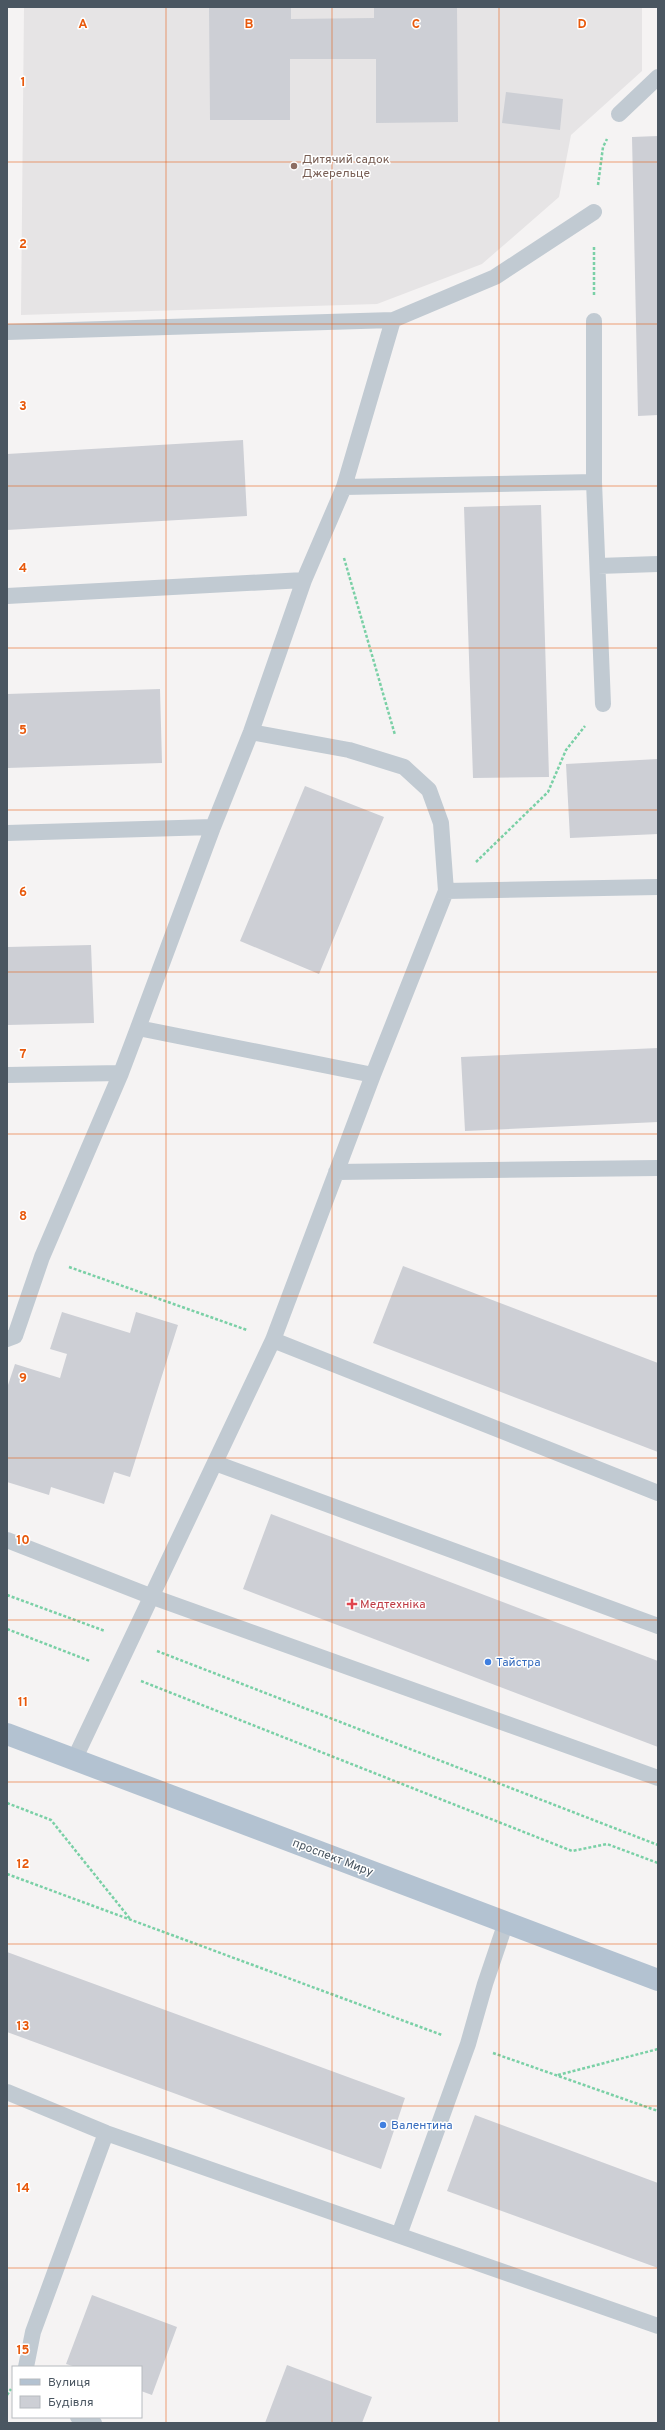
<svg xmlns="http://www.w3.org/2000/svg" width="665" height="2430" viewBox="0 0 665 2430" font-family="Overpass,sans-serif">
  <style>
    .education { fill: #e6e4e5 }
    .building { fill: #cdcfd5 }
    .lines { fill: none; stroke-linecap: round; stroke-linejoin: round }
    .path { stroke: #7ad0a6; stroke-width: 2.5; stroke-dasharray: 3 2; stroke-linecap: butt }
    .service { stroke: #c1cad2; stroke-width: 16 }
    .primary { stroke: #b3c2d1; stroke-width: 22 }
    .grid { fill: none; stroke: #e8590c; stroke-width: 1; stroke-opacity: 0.55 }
    .education-dot { fill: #8d6e63; stroke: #fff; stroke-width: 1.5 }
    .health-dot { fill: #e0444e; stroke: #fff; stroke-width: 1.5 }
    .shop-dot { fill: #3f7fe0; stroke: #fff; stroke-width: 1.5 }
    .labels { text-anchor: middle; stroke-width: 3; stroke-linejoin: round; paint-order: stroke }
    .education-label { font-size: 12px; fill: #785e54; stroke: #fff; text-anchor: start }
    .health-label { font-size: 12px; fill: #be3a42; stroke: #fff; text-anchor: start }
    .shop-label { font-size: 12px; fill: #366cbe; stroke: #fff; text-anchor: start }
    .street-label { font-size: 12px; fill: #4a5661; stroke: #fff }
    .grid-label { font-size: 13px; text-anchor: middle; font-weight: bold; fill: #e8590c; stroke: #fff; stroke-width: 3; stroke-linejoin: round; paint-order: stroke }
  </style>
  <rect width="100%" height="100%" fill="#f5f3f3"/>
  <!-- education -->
  <path class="education" d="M24 7H642V71L571 135 559 197 482 264 377 304 21 315Z"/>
  <!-- building -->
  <path class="building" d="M209 7H291V19L374 18V7H457L458 122 376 123V59H290V120H210Z
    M506 92 563 99 560 130 502 123Z
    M658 136V415L638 416 632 137Z
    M243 440 247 516 7 530V454Z
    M541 505 549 777 473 778 464 507Z
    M160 689 162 763 7 768V694Z
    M658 759V834L570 838 566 764Z
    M305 786 384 817 319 974 240 941Z
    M91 945 94 1023 7 1025V947Z
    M658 1048V1122L465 1131 461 1057Z
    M403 1266 658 1363V1452L373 1343Z
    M62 1312 130 1333 136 1312 178 1325 130 1477 114 1472 104 1504 51 1487 49 1495 7 1482V1388L15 1364 60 1378 67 1354 50 1349Z
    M271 1514 658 1661V1747L243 1589Z
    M7 1952 405 2098 381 2169 7 2032Z
    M475 2115 658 2183V2268L447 2191Z
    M92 2295 177 2327 152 2395 141 2391V2367H76L66 2364Z
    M287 2365 372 2397 362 2423H265Z"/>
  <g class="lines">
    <!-- path -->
    <path class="path" d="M598 185 603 147 607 139
      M594 295V246
      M344 558 395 735
      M476 862 548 792 566 750 585 726
      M69 1267 247 1330
      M7 1595 105 1631
      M7 1629 90 1661
      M157 1651 658 1845
      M141 1681 572 1851 607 1844 658 1863
      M7 1803 51 1820 131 1920
      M7 1874 442 2035
      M493 2053 658 2111
      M558 2075 658 2049
      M7 2395 11 2389"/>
    <!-- service -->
    <path class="service" d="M619 114 658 77
      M594 321V482L603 704
      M7 332 393 320 495 277 594 212
      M344 487 594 482
      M598 566 658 564
      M7 596 304 580
      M7 833 213 827
      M446 891 658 887
      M7 1075 121 1073
      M373 1075 138 1028 213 827 251 732 304 580 344 487 393 320
      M336 1172 658 1168
      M7 1339 15 1336 42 1257 121 1073 138 1028
      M273 1340 658 1493
      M215 1463 658 1626
      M7 1540 150 1596 658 1778
      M74 1760 273 1340 373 1075 446 891 441 823 429 790 404 767 349 750 251 732
      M7 2092 106 2133 658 2326
      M399 2235 468 2044 485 1984 506 1922
      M26 2367 33 2332 106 2133
      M78 2417 94 2423"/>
    <!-- primary -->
    <path class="primary" d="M7 1734 658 1980"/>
  </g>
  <!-- grid -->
  <path class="grid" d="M166 7V2423M332 7V2423M499 7V2423M7 162H658M7 324H658M7 486H658M7 648H658M7 810H658M7 972H658M7 1134H658M7 1296H658M7 1458H658M7 1620H658M7 1782H658M7 1944H658M7 2106H658M7 2268H658"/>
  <!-- markers -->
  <circle class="education-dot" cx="294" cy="166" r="4"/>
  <path class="health-dot" d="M350 1598h4v4h4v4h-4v4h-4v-4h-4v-4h4z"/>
  <g class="shop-dot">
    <circle cx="488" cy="1662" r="4"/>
    <circle cx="383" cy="2125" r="4"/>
  </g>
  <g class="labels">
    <!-- education labels -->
    <g class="education-label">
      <text x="302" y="163">Дитячий садок<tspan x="302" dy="14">Джерельце</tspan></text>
    </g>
    <!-- health labels -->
    <g class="health-label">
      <text x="360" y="1608">Медтехніка</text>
    </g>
    <!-- shop labels -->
    <g class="shop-label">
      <text x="496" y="1666">Тайстра</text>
      <text x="391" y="2129">Валентина</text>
    </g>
    <!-- street labels -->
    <g class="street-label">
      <text transform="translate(333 1857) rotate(21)" y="4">проспект Миру</text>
    </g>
  </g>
  <g class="grid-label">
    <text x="83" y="28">A</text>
    <text x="249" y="28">B</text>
    <text x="416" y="28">C</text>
    <text x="582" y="28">D</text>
    <text x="23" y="86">1</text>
    <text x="23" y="248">2</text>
    <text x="23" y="410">3</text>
    <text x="23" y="572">4</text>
    <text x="23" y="734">5</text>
    <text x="23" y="896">6</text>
    <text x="23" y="1058">7</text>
    <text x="23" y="1220">8</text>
    <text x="23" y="1382">9</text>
    <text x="23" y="1544">10</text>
    <text x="23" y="1706">11</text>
    <text x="23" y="1868">12</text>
    <text x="23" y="2030">13</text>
    <text x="23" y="2192">14</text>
    <text x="23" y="2354">15</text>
  </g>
  <!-- border -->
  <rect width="665" height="2430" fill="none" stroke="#4a5661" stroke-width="16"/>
  <!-- legend -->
  <rect x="12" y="2366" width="130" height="52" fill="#ffffff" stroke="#b7bbc0"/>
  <rect x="20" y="2379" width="20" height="6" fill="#b3c2d1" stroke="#b7bbc0"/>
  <text x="48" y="2386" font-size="12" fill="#4a5661">Вулиця</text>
  <rect x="20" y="2396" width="20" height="12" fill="#cdcfd5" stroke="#b7bbc0"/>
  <text x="48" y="2406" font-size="12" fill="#4a5661">Будівля</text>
</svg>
